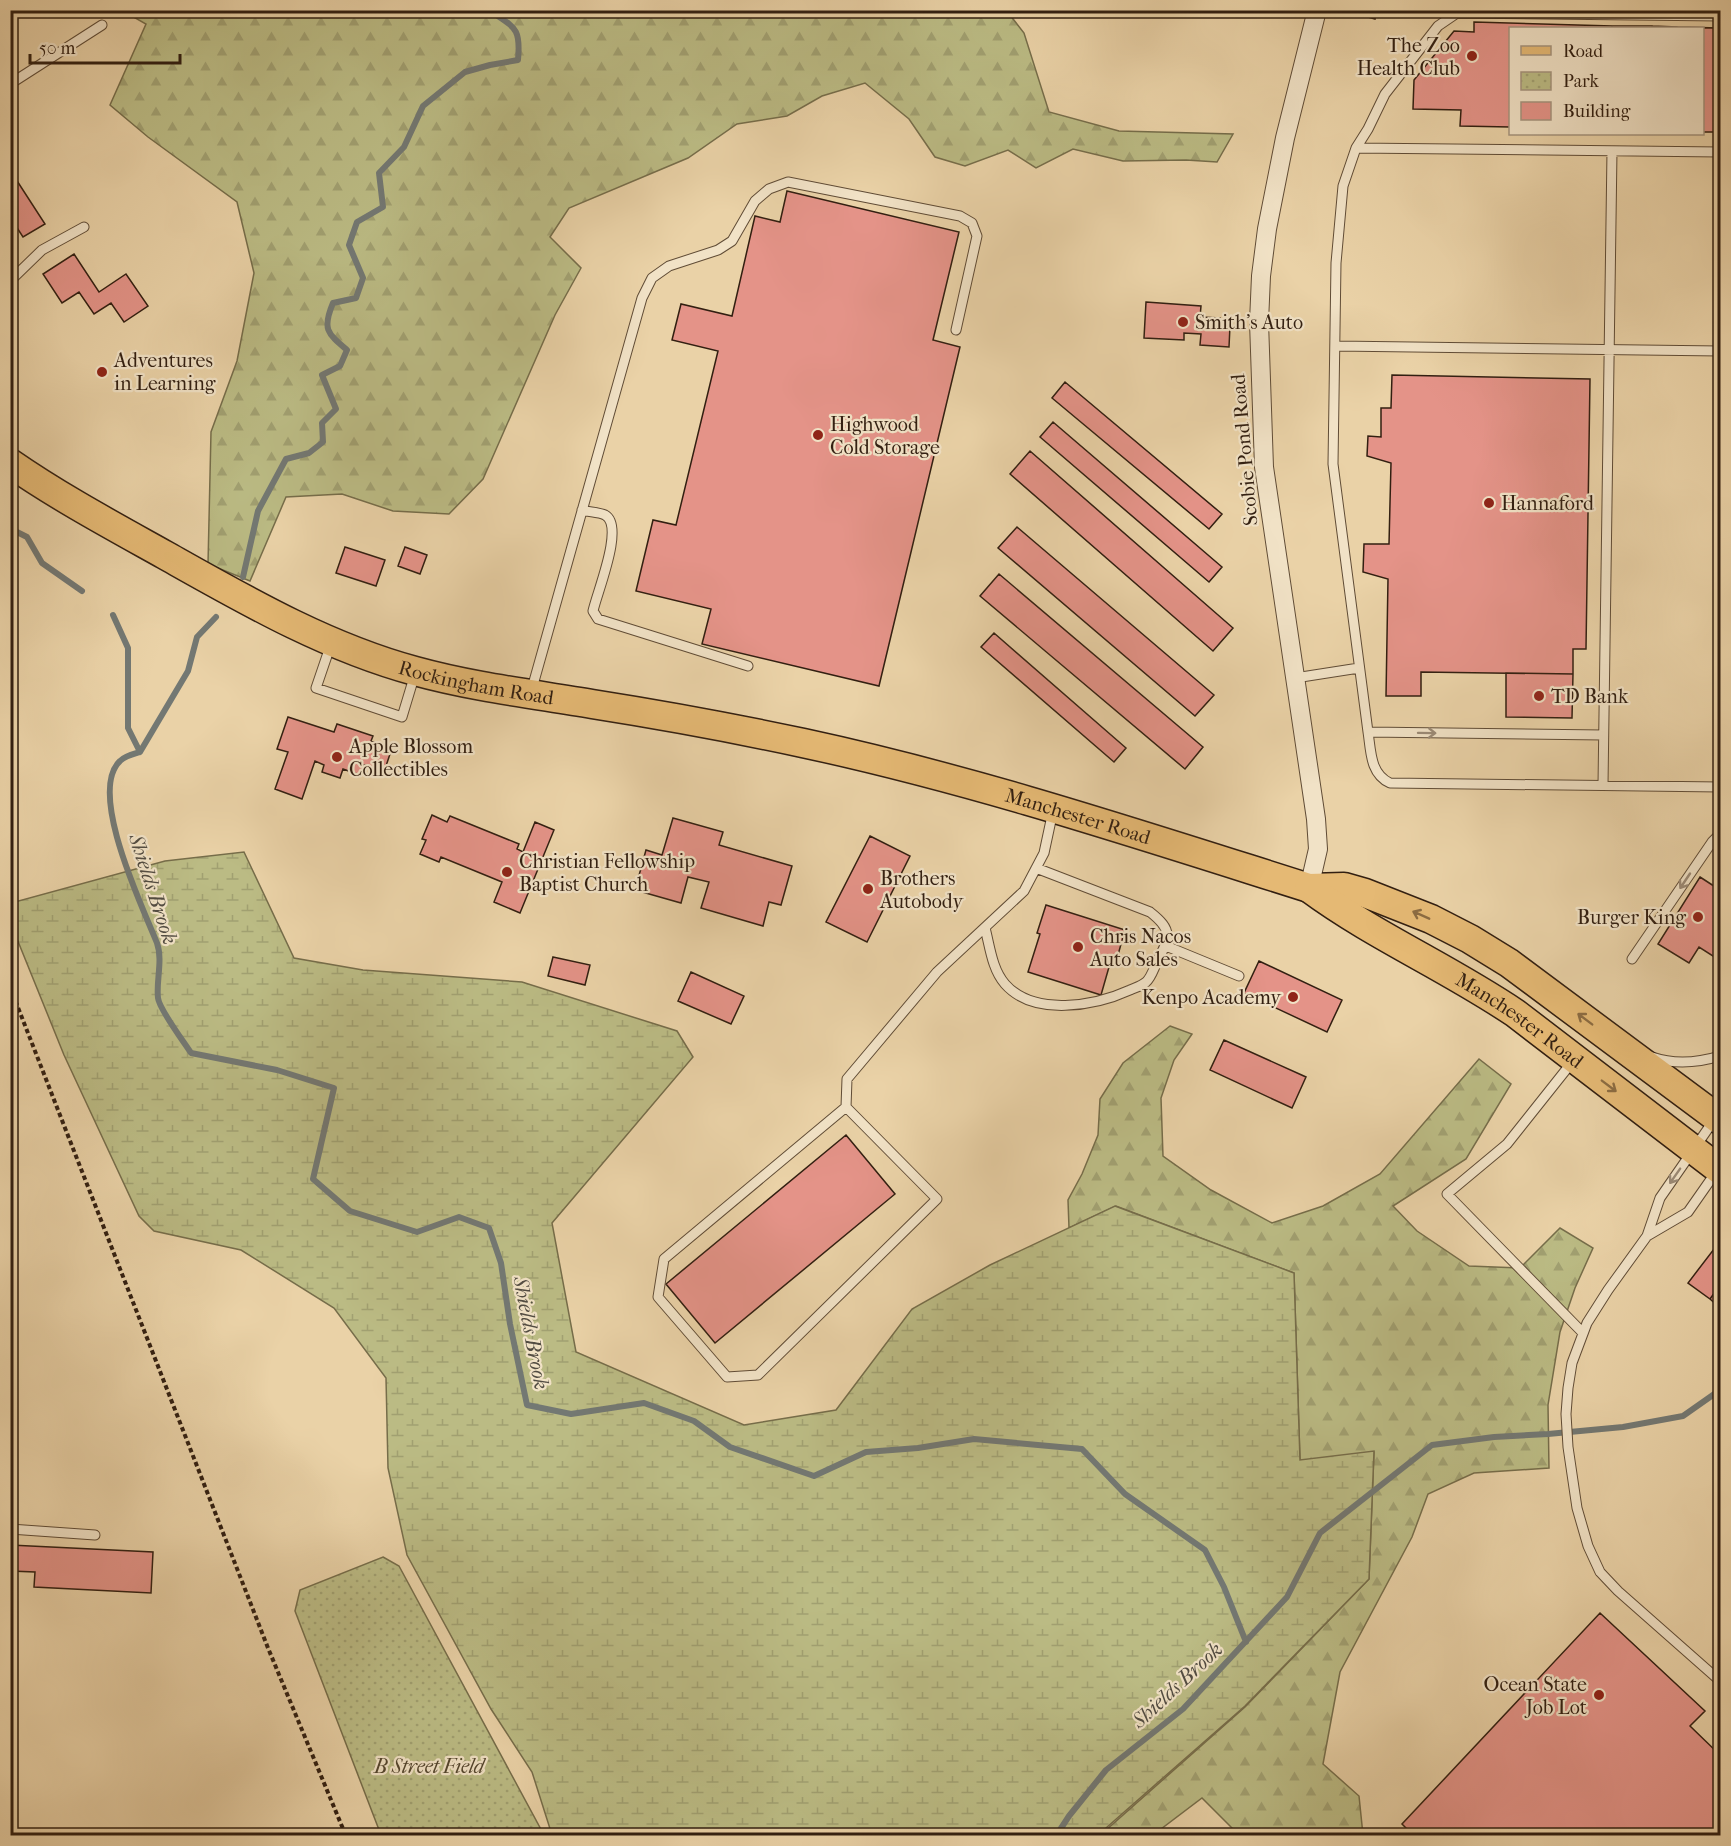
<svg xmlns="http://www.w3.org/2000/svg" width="1731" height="1846" viewBox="0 0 1731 1846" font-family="'IM FELL French Canon',serif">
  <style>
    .forest { fill: url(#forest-firs); stroke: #766d4a; stroke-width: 1.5 }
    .wetland { fill: url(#wetland-marsh); stroke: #766d4a; stroke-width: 1.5 }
    .park { fill: url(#park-dots); stroke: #766d4a; stroke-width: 1.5 }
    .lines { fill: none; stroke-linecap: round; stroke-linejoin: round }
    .stream { stroke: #737873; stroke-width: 6 }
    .building { fill: #e49388; stroke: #321f11; stroke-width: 1.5 }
    .lane-casing { stroke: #604c36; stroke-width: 11 }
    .street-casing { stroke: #604c36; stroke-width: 20 }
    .primary-casing { stroke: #321f11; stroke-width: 31 }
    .path { stroke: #321f11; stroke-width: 4; stroke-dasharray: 4.5 3; stroke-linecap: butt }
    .lane { stroke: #f1e2c6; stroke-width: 9 }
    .street { stroke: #f1e2c6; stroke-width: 18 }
    .primary { stroke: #e5b974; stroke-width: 28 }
    .oneway { stroke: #9b8a75 }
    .oneway2 { stroke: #8c6c42 }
    .poi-dot { fill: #8f2418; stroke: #f1e2c6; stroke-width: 2 }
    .labels { text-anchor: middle; stroke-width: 4.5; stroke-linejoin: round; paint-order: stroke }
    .poi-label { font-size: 20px; fill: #321f11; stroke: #f1e2c6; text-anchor: start }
    .street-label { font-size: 20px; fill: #321f11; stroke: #f1e2c6 }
    .park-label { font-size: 20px; font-style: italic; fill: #54462e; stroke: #f1e2c6 }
    .water-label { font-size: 21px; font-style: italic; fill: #524c42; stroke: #f1e2c6 }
  </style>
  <defs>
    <pattern id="forest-firs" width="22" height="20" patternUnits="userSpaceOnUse" patternTransform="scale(1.5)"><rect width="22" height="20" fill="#bbbb84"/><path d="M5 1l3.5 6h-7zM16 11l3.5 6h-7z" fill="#a1a071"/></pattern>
    <pattern id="wetland-marsh" width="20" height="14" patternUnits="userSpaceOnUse" patternTransform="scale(1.5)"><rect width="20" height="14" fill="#bbbb84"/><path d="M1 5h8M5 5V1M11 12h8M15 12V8" fill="none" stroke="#a1a071"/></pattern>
    <pattern id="park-dots" width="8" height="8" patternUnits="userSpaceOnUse" patternTransform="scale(1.5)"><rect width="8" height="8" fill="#bbbb84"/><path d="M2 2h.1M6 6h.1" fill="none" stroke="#a1a071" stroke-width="1.8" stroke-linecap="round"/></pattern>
  </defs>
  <rect width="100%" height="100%" fill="#ead2a7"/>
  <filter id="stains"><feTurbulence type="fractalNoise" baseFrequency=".00333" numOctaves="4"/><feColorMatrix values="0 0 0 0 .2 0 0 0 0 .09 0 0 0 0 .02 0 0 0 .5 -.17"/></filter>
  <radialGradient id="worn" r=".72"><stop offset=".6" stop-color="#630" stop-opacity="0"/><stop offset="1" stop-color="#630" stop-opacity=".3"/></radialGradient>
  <!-- forest -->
  <path class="forest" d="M1006 10 1024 33 1049 112 1119 131 1233 134 1217 162 1186 160 1123 161 1073 149 1036 168 1008 150 965 166 935 157 909 119 865 83 822 96 787 116 737 124 688 158 569 208 550 237 581 268 555 315 483 479 449 514 393 511 342 494 286 497 250 581 208 564 211 432 237 361 254 273 237 202 148 137 110 105 146 24 123 11Z
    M1170 1026 1192 1034 1174 1060 1161 1098 1163 1156 1211 1190 1272 1223 1323 1206 1380 1174 1479 1059 1511 1084 1466 1159 1393 1206 1417 1231 1469 1266 1520 1268 1560 1228 1593 1248 1575 1288 1560 1332 1548 1405 1549 1468 1474 1473 1428 1494 1412 1537 1340 1672 1323 1764 1359 1796 1363 1835H1239L1202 1798 1153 1835H1111L1105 1831 1245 1707 1369 1579 1374 1452 1300 1461 1294 1273 1116 1206 1069 1228 1068 1200 1082 1174 1098 1135 1100 1099 1123 1063Z"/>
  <!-- wetland -->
  <path class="wetland" d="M244 852 294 958 363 970 522 982 677 1031 693 1057 552 1223 576 1352 744 1425 836 1410 912 1309 990 1265 1115 1206 1294 1273 1300 1460 1374 1451 1369 1579 1245 1706 1098 1835H552L532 1772 491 1709 407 1555 388 1468 386 1378 334 1308 241 1250 154 1231 139 1216 64 1055 11 924V903L165 861Z"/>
  <!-- park -->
  <path class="park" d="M383 1557 399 1566 544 1835H381L295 1611 300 1590Z"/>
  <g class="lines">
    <!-- stream -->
    <path class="stream" d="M11 529 27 537 42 563 82 591
      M243 577 258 511 286 459 309 453 323 442 322 423 336 409 322 375 340 366 347 350C327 333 322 329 333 303L356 298 363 278 349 245 357 222 383 207 379 173 404 147 423 106 465 72 490 65 518 60C521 27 515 28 489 10
      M113 615 128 648V728L140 752
      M216 617 197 637 188 671 140 752C133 754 125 756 120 761 87 792 143 908 157 943 163 960 156 981 158 998 159 1009 184 1042 191 1053L277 1070 334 1088 313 1179 350 1211 417 1232 459 1217 489 1228 501 1263 510 1324 527 1405 571 1414 644 1403 694 1421 730 1447 814 1476 866 1452 918 1448 974 1439 1082 1449 1125 1494 1205 1550 1224 1587 1246 1642
      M1056 1836 1069 1816 1106 1770 1183 1709 1287 1597 1320 1533 1432 1445 1494 1437 1548 1434 1623 1427 1683 1416 1720 1390"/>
  </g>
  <!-- building -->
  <path class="building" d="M1355 10H1377L1375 19 1354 13Z
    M1474 22 1612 26V28H1510V127L1460 126 1461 110 1413 109 1414 80 1454 31 1474 32Z
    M1612 26H1652V28H1612Z
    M1652 26 1677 27V28H1652Z
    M1677 27 1720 28V132H1702V28Z
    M10 170 45 224 23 237 10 217Z
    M787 191 959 232 933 340 960 347 879 686 702 644 711 609 636 591 653 520 676 525 718 351 672 340 681 304 732 316 755 216 780 222Z
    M74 254 99 292 126 274 148 306 124 322 111 303 94 314 79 292 62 303 43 274Z
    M1146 302 1201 306 1200 317 1220 318V325L1230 326 1229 347 1200 345 1201 334 1184 333V340L1144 338Z
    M1392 375 1590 379 1586 649H1573V674L1421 672V696H1386L1388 579 1363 572 1364 544H1389L1391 463 1367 456 1368 436 1381 437V408H1391Z
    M1065 382 1222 514 1209 529 1052 398Z
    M1053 422 1222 567 1209 582 1040 437Z
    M1030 451 1233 628 1213 651 1010 474Z
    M1017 527 1214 695 1195 716 998 548Z
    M345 547 385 560 376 586 336 573Z
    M405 547 427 555 420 574 398 566Z
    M999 574 1203 747 1185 769 980 596Z
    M994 633 1126 748 1114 762 981 647Z
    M1506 673 1573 674 1572 718 1506 717Z
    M288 717 334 732 337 724 373 736 371 741 392 748 384 772 364 765 360 775 343 769 340 778 322 772 324 765 315 761 302 799 275 789 288 752 277 749Z
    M432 815 447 822 450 816 519 844 517 849 523 852 535 822 554 830 520 913 494 902 502 882 441 857 439 862 420 854 426 840 422 839Z
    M673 818 723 832 719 845 792 866 781 905 769 902 763 926 701 908 709 882 688 877 681 903 635 890 646 850 662 855Z
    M870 836 910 856 867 942 826 922Z
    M1700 877 1720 890V952L1716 958 1699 947 1689 963 1658 944Z
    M1046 905 1125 930 1116 962 1111 960 1101 995 1028 972 1040 934 1037 933Z
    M553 957 590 965 585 985 548 976Z
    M1259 961 1342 1000 1327 1032 1244 993Z
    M691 972 744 996 731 1024 678 1001Z
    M1224 1040 1306 1077 1292 1108 1210 1070Z
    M846 1135 895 1194 715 1343 666 1284Z
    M1714 1249 1720 1254V1285L1710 1299 1688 1283Z
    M1720 1285V1308L1710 1299Z
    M10 1545 153 1552 151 1593 34 1587 35 1572 10 1571Z
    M1600 1613 1705 1711 1690 1726 1720 1755V1836H1414L1402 1824Z"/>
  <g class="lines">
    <defs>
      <path id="lane" d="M1720 16 1457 13 1438 26 1385 94 1368 129 1356 148 1343 186 1336 263 1333 464 1368 732C1371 751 1370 774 1390 783L1720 787
        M10 84 102 25
        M1356 148 1720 152
        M10 281 42 250 84 227
        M1336 346 1720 351
        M582 510C588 512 599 512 605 515 625 526 597 592 593 611L598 619 748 666
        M331 644 316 688 402 717 415 674
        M1295 678 1359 668
        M531 692 642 298 652 278 669 266 718 250 732 241 755 201 769 189 788 182 960 216 972 223 977 236 956 330
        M1368 732 1603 735
        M1603 785 1612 151
        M985 928C990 947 992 969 1005 984 1034 1017 1095 1006 1130 990 1134 988 1142 986 1146 982 1151 978 1154 968 1157 962 1170 937 1173 930 1150 912L1036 868
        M1166 946 1239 976
        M1632 959 1712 842 1720 834
        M1652 1057C1675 1065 1697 1063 1720 1056
        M1573 1061 1507 1144 1447 1194 1583 1333
        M846 1107 937 1199 758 1375 727 1377 658 1297 664 1259 846 1107 847 1079 937 972 1024 891 1044 853 1053 811
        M1714 1120 1660 1198 1647 1236 1608 1290 1587 1323 1572 1363 1568 1388 1566 1414 1568 1447 1577 1508 1588 1546 1600 1572 1618 1591 1720 1681
        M1647 1236 1688 1212 1716 1172
        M10 1529 95 1535"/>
      <path id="street" d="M1309 888 1318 849 1316 819 1264 467 1259 322 1261 276 1267 229 1285 138 1317 10"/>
      <g id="primary">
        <path id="s1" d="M10 463C59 497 113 526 165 555 245 600 326 647 415 671 473 687 533 694 592 704 662 715 733 728 803 743 975 780 1141 835 1309 888L1344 887 1365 893 1431 919 1470 939 1509 963 1720 1120"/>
        <path id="s2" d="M1309 888C1374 936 1447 967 1515 1013L1720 1170"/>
      </g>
    </defs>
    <!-- lane casing -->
    <use href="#lane" class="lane-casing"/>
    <!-- street casing -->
    <use href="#street" class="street-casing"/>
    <!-- primary casing -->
    <use href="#primary" class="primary-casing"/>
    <!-- path -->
    <path class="path" d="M10 987 268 1648 346 1836"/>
    <!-- lane -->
    <use href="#lane" class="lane"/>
    <!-- street -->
    <use href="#street" class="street"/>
    <!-- primary -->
    <use href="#primary" class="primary"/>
  </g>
  <!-- one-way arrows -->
  <defs><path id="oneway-shaft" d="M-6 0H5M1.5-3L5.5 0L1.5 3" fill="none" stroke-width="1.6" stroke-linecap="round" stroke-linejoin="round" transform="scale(1.5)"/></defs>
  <g class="oneway">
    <use href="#oneway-shaft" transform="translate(1427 733) rotate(1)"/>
    <use href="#oneway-shaft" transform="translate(1685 881) rotate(124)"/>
    <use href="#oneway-shaft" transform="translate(1675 1176) rotate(125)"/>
  </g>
  <g class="oneway2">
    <use href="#oneway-shaft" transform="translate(1421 915) rotate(-156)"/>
    <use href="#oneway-shaft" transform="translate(1585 1019) rotate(-143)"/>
    <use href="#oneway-shaft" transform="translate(1609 1086) rotate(37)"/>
  </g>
  <!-- markers -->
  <g class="poi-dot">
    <circle cx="1472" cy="56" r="6"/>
    <circle cx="1183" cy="322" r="6"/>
    <circle cx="102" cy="372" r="6"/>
    <circle cx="818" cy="435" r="6"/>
    <circle cx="1489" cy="503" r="6"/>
    <circle cx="1539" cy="696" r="6"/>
    <circle cx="337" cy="757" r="6"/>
    <circle cx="507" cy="872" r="6"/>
    <circle cx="868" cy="889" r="6"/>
    <circle cx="1698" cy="917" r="6"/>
    <circle cx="1078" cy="947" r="6"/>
    <circle cx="1293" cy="997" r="6"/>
    <circle cx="1599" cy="1695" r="6"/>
  </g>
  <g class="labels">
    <!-- poi labels -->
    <g class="poi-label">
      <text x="1460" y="52" text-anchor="end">The Zoo<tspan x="1460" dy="23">Health Club</tspan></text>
      <text x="1195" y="329">Smith's Auto</text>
      <text x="114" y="367">Adventures<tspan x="114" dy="23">in Learning</tspan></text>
      <text x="830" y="431">Highwood<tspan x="830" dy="23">Cold Storage</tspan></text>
      <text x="1501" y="510">Hannaford</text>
      <text x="1551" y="703">TD Bank</text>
      <text x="349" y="753">Apple Blossom<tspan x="349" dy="23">Collectibles</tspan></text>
      <text x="519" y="868">Christian Fellowship<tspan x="519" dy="23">Baptist Church</tspan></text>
      <text x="880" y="885">Brothers<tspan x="880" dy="23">Autobody</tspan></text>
      <text x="1686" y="924" text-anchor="end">Burger King</text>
      <text x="1090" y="943">Chris Nacos<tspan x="1090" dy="23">Auto Sales</tspan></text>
      <text x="1281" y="1004" text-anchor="end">Kenpo Academy</text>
      <text x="1587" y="1691" text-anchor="end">Ocean State<tspan x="1587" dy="23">Job Lot</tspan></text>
    </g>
    <!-- street labels -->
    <g class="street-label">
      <text transform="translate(1244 450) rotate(-95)" y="7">Scobie Pond Road</text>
      <text dy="7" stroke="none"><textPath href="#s1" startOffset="519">Rockingham Road</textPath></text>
      <text dy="7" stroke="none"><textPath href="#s1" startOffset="1136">Manchester Road</textPath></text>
      <text dy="7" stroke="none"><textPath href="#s2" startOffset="249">Manchester Road</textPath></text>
    </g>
    <!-- park labels -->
    <g class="park-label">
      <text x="429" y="1773">B Street Field</text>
    </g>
    <!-- water labels -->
    <g class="water-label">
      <text transform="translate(153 889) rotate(72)" y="7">Shields Brook</text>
      <text transform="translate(531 1333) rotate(79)" y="7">Shields Brook</text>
      <text transform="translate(1177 1685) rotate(-43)" y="7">Shields Brook</text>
    </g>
  </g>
  <!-- margin -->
  <rect width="1731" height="1846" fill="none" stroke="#ead2a7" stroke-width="36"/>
  <rect x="12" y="12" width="1707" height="1822" fill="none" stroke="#321f11" stroke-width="3"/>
  <rect x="18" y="18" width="1695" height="1810" fill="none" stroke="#321f11" stroke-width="1.5"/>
  <!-- legend -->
  <rect x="1509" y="27" width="195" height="108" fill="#f1e2c6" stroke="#a5947e" stroke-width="1.5"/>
  <rect x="1521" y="46" width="30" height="9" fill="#e5b974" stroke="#a5947e" stroke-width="1.5"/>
  <text x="1563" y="57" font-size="18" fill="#321f11">Road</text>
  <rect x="1521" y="72" width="30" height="18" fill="url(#park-dots)" stroke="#a5947e" stroke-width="1.5"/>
  <text x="1563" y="87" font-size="18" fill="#321f11">Park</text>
  <rect x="1521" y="102" width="30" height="18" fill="#e49388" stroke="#a5947e" stroke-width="1.5"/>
  <text x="1563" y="117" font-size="18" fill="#321f11">Building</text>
  <!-- scale -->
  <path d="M30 54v9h150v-9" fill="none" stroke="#321f11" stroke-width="3"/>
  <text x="39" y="54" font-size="18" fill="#321f11" stroke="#f1e2c6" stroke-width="4.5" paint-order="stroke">50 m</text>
  <rect width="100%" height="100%" filter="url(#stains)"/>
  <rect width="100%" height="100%" fill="url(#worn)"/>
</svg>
